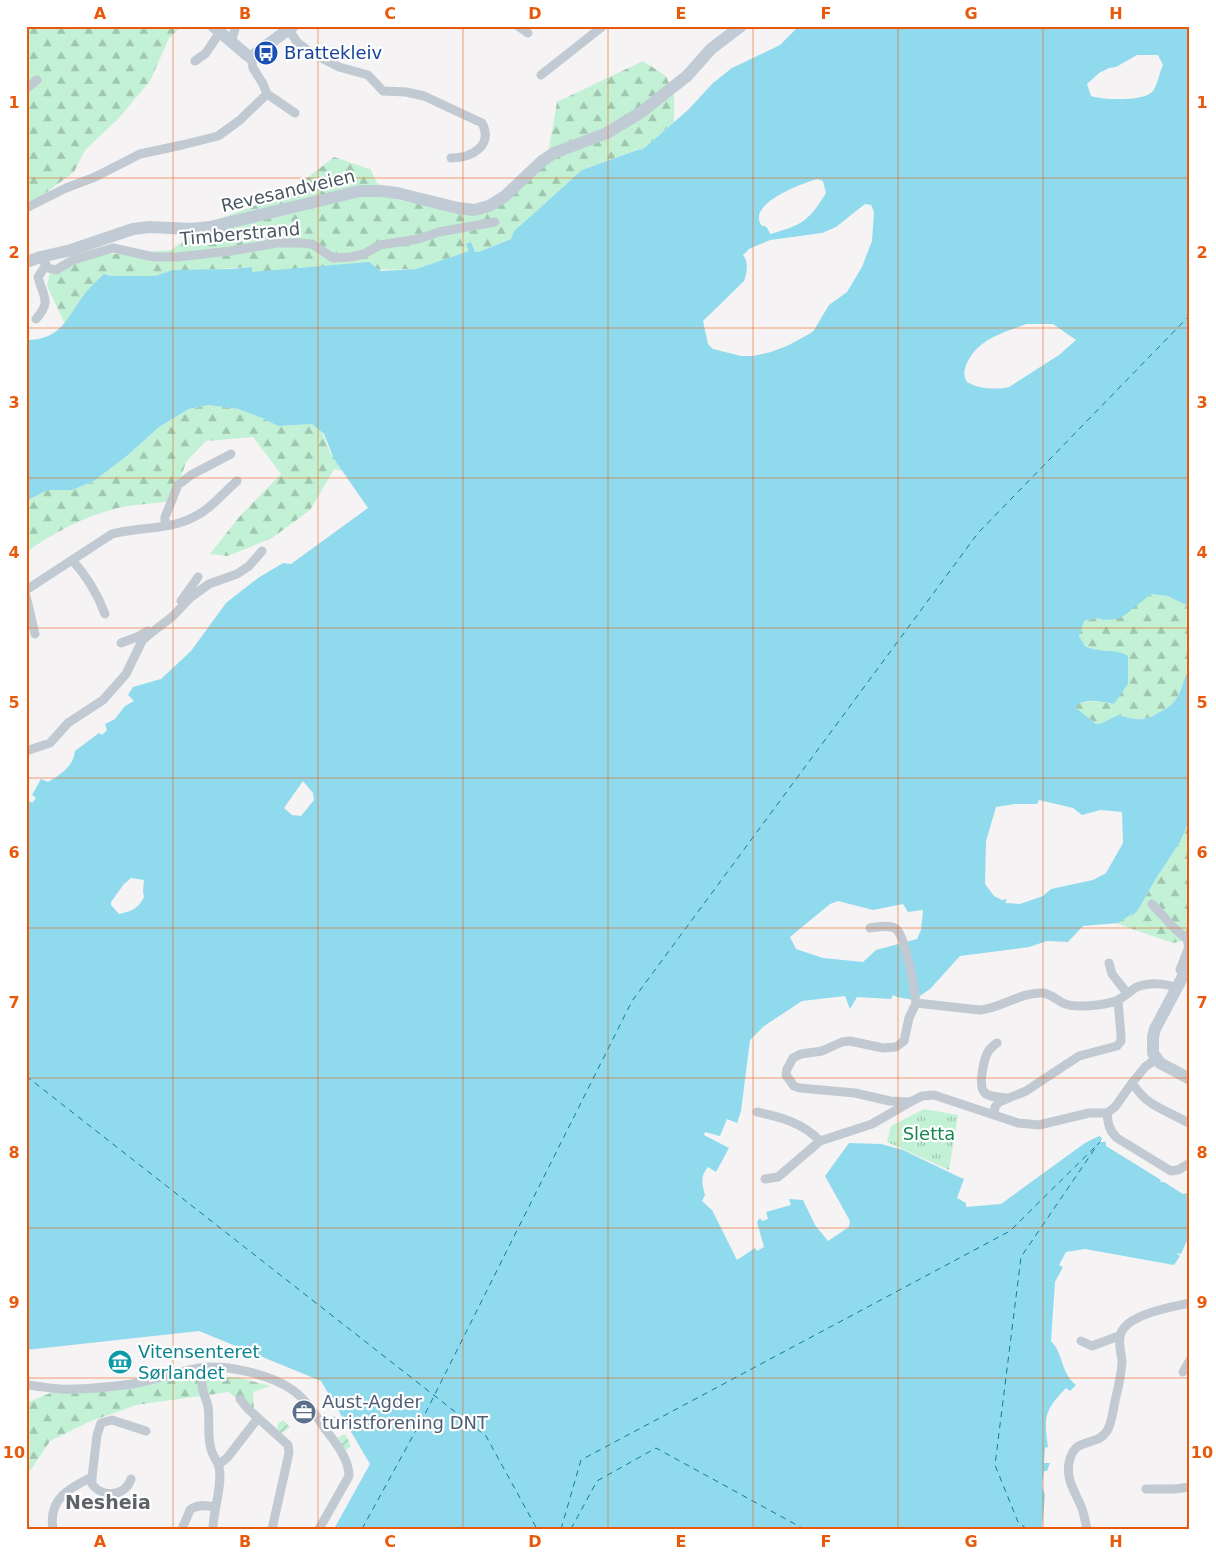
<svg xmlns="http://www.w3.org/2000/svg" width="1216" height="1555" viewBox="0 0 1216 1555" font-family="'DejaVu Sans',sans-serif">
  <style>
    .grass { fill: url(#grass-tufts) }
    .forest { fill: url(#forest-firs) }
    .garden { fill: url(#garden-furrows) }
    .water { fill: #90daee; fill-rule: evenodd }
    .lines { fill: none; stroke-linecap: round; stroke-linejoin: round }
    .ferry { stroke: #0c7c9b; stroke-width: 1; stroke-dasharray: 6 5; stroke-linecap: butt }
    .minor { stroke: #c1cad2; stroke-width: 9 }
    .secondary { stroke: #c1cbd6; stroke-width: 12 }
    .grid { fill: none; stroke: #e8590c; stroke-width: 1; stroke-opacity: 0.55 }
    .labels { text-anchor: middle; stroke-width: 4.5; stroke-linejoin: round; paint-order: stroke }
    .transit-label { font-size: 18px; fill: #164399; stroke: #fff; text-anchor: start }
    .street-label { font-size: 18px; fill: #4a5661; stroke: #fff }
    .park-label { font-size: 18px; fill: #17864f; stroke: #fff }
    .culture-label { font-size: 18px; fill: #0d838f; stroke: #fff; text-anchor: start }
    .service-label { font-size: 18px; fill: #4e5e75; stroke: #fff; text-anchor: start }
    .neighbourhood-label { font-size: 19px; font-weight: bold; fill: #5f6368; stroke: #fff }
    .neatline { fill: none; stroke: #e8590c; stroke-width: 2 }
    .grid-label { font-size: 16px; text-anchor: middle; font-weight: bold; fill: #e8590c }
  </style>
  <defs>
    <pattern id="grass-tufts" width="24" height="20" patternUnits="userSpaceOnUse" patternTransform="scale(1.25)"><rect width="24" height="20" fill="#c3f1d5"/><path d="M3 7l-1-3M5 7V3M7 7l1-3M15 17l-1-3M17 17v-4M19 17l1-3" fill="none" stroke="#a0c6b0"/></pattern>
    <pattern id="forest-firs" width="22" height="20" patternUnits="userSpaceOnUse" patternTransform="scale(1.25)"><rect width="22" height="20" fill="#c3f1d5"/><path d="M5 1l3.5 6h-7zM16 11l3.5 6h-7z" fill="#a0c6b0"/></pattern>
    <pattern id="garden-furrows" width="10" height="10" patternUnits="userSpaceOnUse" patternTransform="scale(1.25)"><rect width="10" height="10" fill="#c3f1d5"/><path d="M-1 1l2-2M0 10L10 0M9 11l2-2" fill="none" stroke="#a0c6b0"/></pattern>
  </defs>
  <rect width="100%" height="100%" fill="#f5f3f3"/>
  <!-- grass -->
  <path class="grass" d="M924 1109 958 1115 949 1170 887 1142 891 1126Z"/>
  <!-- forest -->
  <path class="forest" d="M26 26H182L169 38 150 81 119 118 85 150 74 172 40 197 26 202V144L29 128 26 125Z
    M643 61 666 76 674 95V122L642 150 639 149 582 170 514 231 511 239 479 252H475L471 242 469 251 416 269 252 272 251 267 169 272 156 276H112L107 274 83 295 65 324 47 286 51 267 77 253 124 254 171 250 210 222 254 206 297 186 334 157 369 169 370 168 377 183 398 200 471 213 546 165 557 102Z
    M209 405 238 409 262 418 278 426 312 424C325 431 325 442 331 454 335 460 339 465 343 471L334 469 310 510 272 538 228 556 210 554 240 516 281 474 253 437 206 441 186 462 173 501C158 503 142 504 127 506 91 513 56 531 26 552V501L48 490H72L94 481 128 455 159 427 190 409Z
    M1151 594 1168 596 1190 607V668C1183 678 1184 684 1179 694 1175 702 1171 706 1163 710 1144 722 1140 721 1118 715L1102 723 1096 724 1075 707 1076 705C1089 699 1101 702 1114 704L1128 680 1107 650 1100 651 1085 646 1079 637 1083 621 1095 618 1104 620Z
    M1190 819V939L1173 943 1115 923 1138 910 1155 880 1180 842Z
    M190 1377H236L270 1386 253 1392 254 1415 229 1392 136 1405 91 1421 50 1441 26 1477V1403L53 1392Z"/>
  <!-- garden -->
  <path class="garden" d="M335 1416 341 1426 333 1430 326 1421Z
    M283 1420 290 1427 281 1434 277 1428 278 1424Z
    M345 1434 351 1446 345 1451 338 1438Z"/>
  <!-- water -->
  <path class="water" d="M799 26H1190V607L1168 596 1151 594 1125 615 1118 619 1104 620 1095 618 1084 621 1079 636 1085 646C1098 653 1116 648 1128 656V684L1114 704C1102 702 1084 697 1075 707L1096 724 1102 723 1118 715C1140 721 1144 722 1163 710 1171 706 1175 702 1179 694 1184 684 1183 678 1190 668V819L1180 842 1155 880 1138 910 1130 918 1133 913 1118 923 1083 926 1068 942 1047 941 1029 947 960 956 930 989 914 1000 897 997 893 995 891 999 857 997 850 1009 845 996 802 1001 764 1026 750 1040 741 1111 737 1123 727 1119 720 1136 705 1132 704 1135 729 1148 716 1172 708 1167C700 1176 702 1184 705 1195L702 1201 712 1210 737 1260 755 1248 757 1251 764 1247 757 1222 760 1218 762 1221 768 1219 766 1212 791 1205 789 1199 803 1200 815 1225 828 1241 849 1227 850 1221 825 1176 849 1143 881 1144 903 1150 959 1177 964 1179 957 1198 966 1203V1207L1001 1204 1085 1143 1099 1136 1102 1138 1101 1142H1106V1146L1161 1180 1160 1182H1164L1183 1194 1188 1193 1190 1205V1234L1181 1254 1176 1253 1180 1256 1174 1265 1085 1249 1066 1252 1059 1265 1063 1267 1055 1282 1051 1341C1064 1354 1060 1372 1076 1385L1070 1391 1066 1388C1044 1411 1044 1417 1048 1447L1045 1448 1044 1463H1050L1047 1471H1044L1042 1486 1045 1495 1042 1527 1046 1529H334L370 1464 321 1381 199 1331 26 1350V807L30 801 32 803 36 798 32 795 41 779 48 782C61 774 73 767 75 751L99 733 102 735 107 730 105 724 115 719 125 706 134 701 128 695 133 687 161 679 191 651 226 603 258 578 283 563 291 564 368 508 334 459 324 434 312 424 278 426 262 418 238 409 209 405 189 409 159 427 128 455 94 481 72 490H48L26 501V340C59 340 66 321 82 297 88 289 96 282 104 274L112 276H155L173 270 230 269 252 267V272L369 262 381 271 416 269 469 251 466 244 471 242 475 252H479L511 239 514 231 582 170 640 149 642 150 688 110 713 83 732 68 780 45ZM1137 55H1158L1163 65C1160 71 1157 86 1153 91 1145 102 1103 100 1091 96L1087 84 1099 73 1109 68 1116 67ZM818 179 823 181 826 193C808 222 802 225 770 234 770 233 767 227 766 227 763 224 762 228 760 223 750 202 805 182 818 179ZM865 204 871 205 874 212 872 241 862 267 847 292 829 305 814 330 811 333 787 346 771 352 753 356H741L713 349 708 344 703 321 744 281C747 272 749 262 743 255L749 249 770 240 822 233 836 227ZM1026 324H1053L1076 340 1059 355 1009 387C996 390 978 389 967 382 963 375 964 370 967 363 978 339 1003 333 1026 324ZM303 781 313 793 314 800 301 816 292 815 284 808ZM1039 800 1073 808 1082 815 1100 810 1122 812 1123 843 1106 873 1093 880 1051 889 1043 896 1020 904 1005 903 1007 899 1002 900 994 896 985 884 986 841 996 807 1015 804H1037ZM131 878 144 880 143 891 144 897C138 909 132 911 119 914L111 905V902L124 884ZM838 901 873 910 903 904 908 912 923 910 921 930 917 939 876 950 863 962 823 958 796 949 790 937 830 904Z"/>
  <g class="lines">
    <!-- ferry -->
    <path class="ferry" d="M26 1076 486 1436 537 1529
      M362 1529 426 1412 632 1001 978 533 1190 315
      M561 1529 581 1460 1010 1231 1100 1142
      M571 1529 597 1481 656 1448 804 1529
      M1027 1529 1018 1522 995 1465 1021 1257 1098 1144"/>
    <!-- minor -->
    <path class="minor" d="M518 26 528 33
      M289 30 297 42 310 52 339 67 368 75 383 91 406 92 424 96 482 123C494 146 471 158 451 158
      M231 42 236 26
      M251 57 253 68 263 84 267 94 295 113
      M195 61 206 53 220 32
      M541 75 603 26
      M26 89 37 80
      M26 208 66 188 95 177 140 154 182 145 218 136 240 120 267 94
      M41 257 48 268 56 270 73 260 113 248 154 257H177L231 251 277 243H301L312 244 333 258 351 257 364 254 380 245 418 239 439 232 495 222
      M36 319C52 301 43 297 38 277L46 265
      M165 526V517L178 485 191 475 231 454
      M72 560C88 577 97 593 105 614
      M26 590 112 534C138 527 168 530 192 518 211 509 222 494 237 481
      M26 596 35 634
      M181 601 198 577
      M121 643 137 637 148 631
      M26 751 50 743 68 723 103 700 126 674 142 641 146 637 173 616 191 597 209 584 237 574 249 566 262 551
      M1152 904 1174 928 1187 939 1189 947 1180 970
      M870 928C878 927 892 924 897 930 906 939 914 988 916 1003
      M1109 963 1112 974 1127 993
      M997 1043C994 1045 992 1047 990 1049 984 1056 978 1084 984 1092 989 1098 1002 1097 1008 1098
      M1156 1059 1145 1067 1132 1083 1115 1107 1107 1113H1089L1039 1125 1018 1123 934 1095 922 1096 910 1102 890 1101 855 1093 800 1088 794 1086 786 1075 787 1069 793 1058 801 1054 822 1051 842 1042 850 1041 883 1048 896 1047 904 1041 909 1018 916 1003 980 1010C1002 1008 1020 992 1043 993 1051 994 1057 1000 1063 1003 1075 1009 1104 1005 1116 1001 1123 998 1129 992 1135 988 1147 982 1165 983 1177 988
      M1132 1083C1137 1090 1143 1098 1151 1103 1163 1111 1177 1116 1190 1124
      M757 1112C781 1117 803 1123 820 1141
      M1107 1113C1108 1124 1109 1130 1117 1138L1171 1171 1178 1170 1190 1163
      M994 1115 995 1107 999 1102 1026 1091 1079 1056 1117 1046 1121 1041V1036L1118 1000
      M765 1179 778 1177 820 1141 872 1124 910 1102
      M1081 1341 1092 1346 1116 1337H1120
      M1183 1372 1190 1360
      M202 1383C202 1392 206 1398 208 1406 210 1420 207 1435 211 1449 212 1455 217 1460 219 1467 223 1485 213 1510 213 1529
      M26 1385C38 1386 49 1388 60 1389 84 1390 109 1387 132 1384 155 1380 177 1372 199 1368 225 1364 269 1374 291 1389 305 1398 314 1413 323 1426 333 1440 349 1457 349 1476L319 1529
      M240 1399 248 1409 288 1445 289 1453 272 1529
      M218 1465 227 1458 258 1418
      M92 1477V1484C102 1498 125 1497 131 1479
      M1146 1489H1175L1190 1487
      M53 1529C48 1499 69 1488 92 1477L97 1435 101 1423 112 1420 146 1431
      M182 1529 190 1510C197 1504 206 1505 215 1507
      M1087 1529C1085 1521 1084 1513 1081 1506 1075 1492 1066 1480 1069 1463 1074 1435 1096 1448 1107 1431 1112 1423 1113 1410 1115 1401 1118 1389 1121 1376 1122 1363 1122 1354 1117 1342 1121 1333 1128 1314 1172 1307 1190 1303"/>
    <!-- secondary -->
    <path class="secondary" d="M213 26 248 56 251 57 293 26
      M26 262 41 257 71 250 133 229 149 227 191 229 210 227 360 191H381L397 193 458 208 474 210 489 206 505 196 542 161 554 153 607 133 640 113 687 76 711 49 741 26
      M1190 963 1155 1029 1153 1037V1053L1160 1063 1190 1079"/>
  </g>
  <!-- grid -->
  <path class="grid" d="M173 26V1529M318 26V1529M463 26V1529M608 26V1529M753 26V1529M898 26V1529M1043 26V1529M26 178H1190M26 328H1190M26 478H1190M26 628H1190M26 778H1190M26 928H1190M26 1078H1190M26 1228H1190M26 1378H1190"/>
  <!-- icons -->
  <defs>
    <symbol id="bus-disc" viewBox="-11 -11 22 22"><circle r="9.5" fill="#1a4fb4" stroke="#fff"/><path d="M-5-6H5V4H4V6H2V4H-2V6H-4V4H-5ZM-3.5-4V0h7V-4ZM-3.5 1.2v1.5H-2V1.2ZM2 1.2v1.5H3.5V1.2Z" fill="#fff"/></symbol>
    <symbol id="museum-disc" viewBox="-11 -11 22 22"><circle r="9.5" fill="#0f9aa8" stroke="#fff"/><path d="M0-6L6-3V-2H-6V-3ZM-5-1h2V3h-2ZM-1-1h2V3h-2ZM3-1h2V3H3ZM-6 4H6V6H-6Z" fill="#fff"/></symbol>
    <symbol id="office-disc" viewBox="-11 -11 22 22"><circle r="9.5" fill="#5c6f8a" stroke="#fff"/><path d="M-6-3h4V-5.5h4V-3h4V5H-6ZM-1-4.5V-3h2v-1.5ZM-6 0V1H6V0Z" fill="#fff"/></symbol>
  </defs>
  <g fill-rule="evenodd">
    <use href="#bus-disc" x="252" y="39" width="28" height="28"/>
    <use href="#museum-disc" x="106" y="1348" width="28" height="28"/>
    <use href="#office-disc" x="290" y="1398" width="28" height="28"/>
  </g>
  <g class="labels">
    <!-- transit labels -->
    <g class="transit-label">
      <text x="284" y="59">Brattekleiv</text>
    </g>
    <!-- street labels -->
    <g class="street-label">
      <text transform="translate(288 191) rotate(-13)" y="6">Revesandveien</text>
      <text transform="translate(240 234) rotate(-5)" y="6">Timberstrand</text>
    </g>
    <!-- park labels -->
    <g class="park-label">
      <text x="929" y="1140">Sletta</text>
    </g>
    <!-- culture labels -->
    <g class="culture-label">
      <text x="138" y="1358">Vitensenteret<tspan x="138" dy="21">Sørlandet</tspan></text>
    </g>
    <!-- service labels -->
    <g class="service-label">
      <text x="322" y="1408">Aust-Agder<tspan x="322" dy="21">turistforening DNT</tspan></text>
    </g>
    <!-- neighbourhood labels -->
    <g class="neighbourhood-label">
      <text x="108" y="1509">Nesheia</text>
    </g>
  </g>
  <!-- border -->
  <rect width="1216" height="1555" fill="none" stroke="#ffffff" stroke-width="55"/>
  <rect x="28" y="28" width="1160" height="1500" class="neatline"/>
  <g class="grid-label">
    <text x="100" y="19">A</text>
    <text x="245" y="19">B</text>
    <text x="390" y="19">C</text>
    <text x="535" y="19">D</text>
    <text x="681" y="19">E</text>
    <text x="826" y="19">F</text>
    <text x="971" y="19">G</text>
    <text x="1116" y="19">H</text>
    <text x="14" y="108">1</text>
    <text x="1202" y="108">1</text>
    <text x="14" y="258">2</text>
    <text x="1202" y="258">2</text>
    <text x="14" y="408">3</text>
    <text x="1202" y="408">3</text>
    <text x="14" y="558">4</text>
    <text x="1202" y="558">4</text>
    <text x="14" y="708">5</text>
    <text x="1202" y="708">5</text>
    <text x="14" y="858">6</text>
    <text x="1202" y="858">6</text>
    <text x="14" y="1008">7</text>
    <text x="1202" y="1008">7</text>
    <text x="14" y="1158">8</text>
    <text x="1202" y="1158">8</text>
    <text x="14" y="1308">9</text>
    <text x="1202" y="1308">9</text>
    <text x="14" y="1458">10</text>
    <text x="1202" y="1458">10</text>
    <text x="100" y="1547">A</text>
    <text x="245" y="1547">B</text>
    <text x="390" y="1547">C</text>
    <text x="535" y="1547">D</text>
    <text x="681" y="1547">E</text>
    <text x="826" y="1547">F</text>
    <text x="971" y="1547">G</text>
    <text x="1116" y="1547">H</text>
  </g>
</svg>
